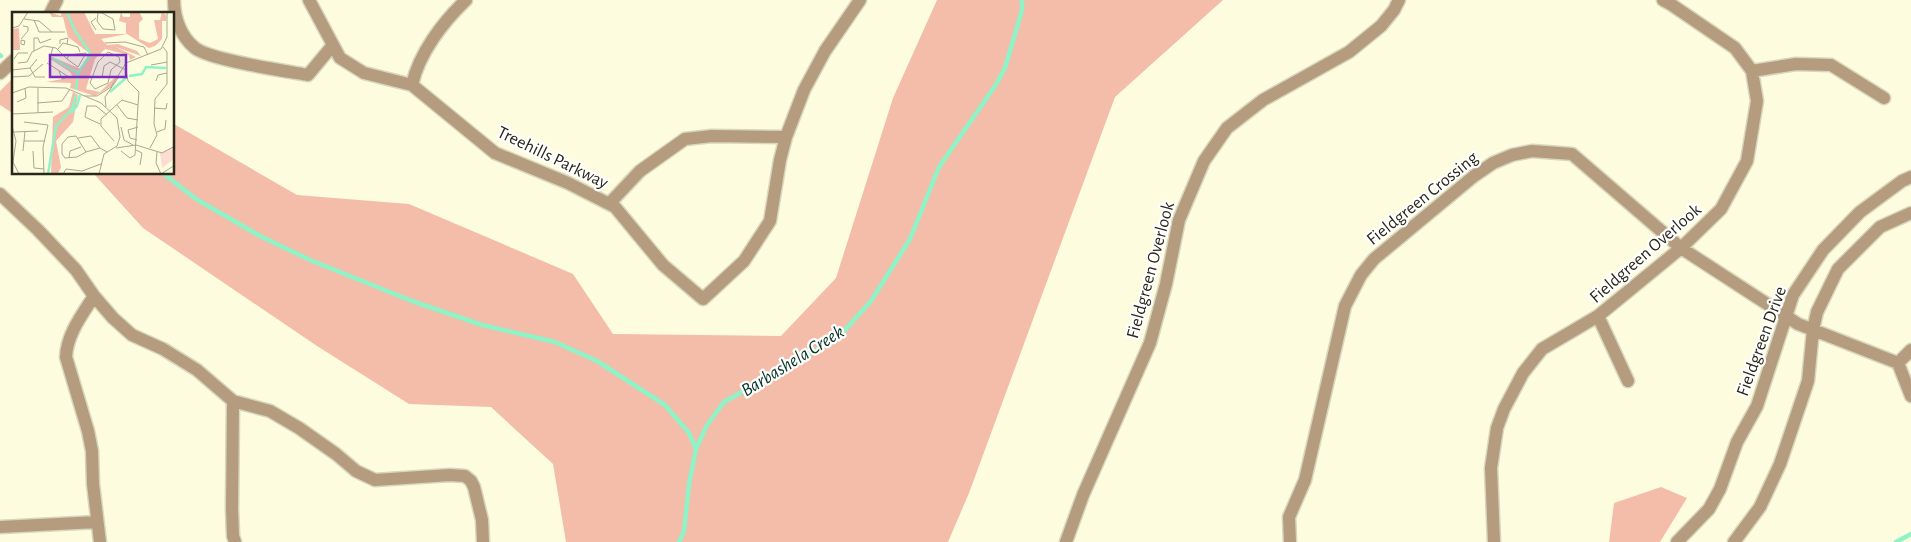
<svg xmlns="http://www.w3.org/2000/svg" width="1911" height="542" viewBox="0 0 1911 542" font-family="'Alegreya Sans',sans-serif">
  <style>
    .forest { fill: #f4bda9 }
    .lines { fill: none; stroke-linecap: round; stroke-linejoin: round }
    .stream { stroke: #8ef3c6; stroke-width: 4.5 }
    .street-casing { stroke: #d8d6bc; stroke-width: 15 }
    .street { stroke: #b59c7e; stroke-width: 12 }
    .labels { text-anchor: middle; stroke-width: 4.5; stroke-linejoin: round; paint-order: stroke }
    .street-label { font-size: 18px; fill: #29271a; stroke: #fff }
    .water-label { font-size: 19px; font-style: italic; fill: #043423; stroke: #fff }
    .inset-river { fill: none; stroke: #8ef3c6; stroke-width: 2.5 }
    .inset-road { fill: none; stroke: #a9a790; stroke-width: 1 }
    .view { fill: #7b2cbf; fill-opacity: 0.15; stroke: #7b2cbf; stroke-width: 2.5 }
    .inset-edge { fill: none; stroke: #29271a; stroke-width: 2.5 }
  </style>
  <rect width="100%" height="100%" fill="#fefcdf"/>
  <!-- forest -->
  <path class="forest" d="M937 0H1223L1115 97 969 493 948 542H566L553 464 491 407 409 404 317 346 143 228 94 174H174V124L297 195 409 204 573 274 613 334 781 336 836 278 893 98Z
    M14 77V114L0 105V91Z
    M1661 487 1687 498 1660 542H1609L1614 503Z"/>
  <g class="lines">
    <!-- stream -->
    <path class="stream" d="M0 55 1 56
      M164 174 196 199 260 236 310 260 412 301 482 325 555 342 597 361 665 405 689 433 696 449
      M679 542 684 531 689 484 696 449 707 425 724 402 816 350 844 331 871 301 910 239 939 167 995 86 1005 68 1022 10V0
      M1896 542 1911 534"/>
    <defs>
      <path id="street" d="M174 0C174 18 181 37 195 48 210 60 285 71 308 75L333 45
        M309 0 340 58 364 73 412 85 495 153 568 183 615 207 663 265 703 299 744 261 770 221 780 160 786 137 804 90 825 51 860 0
        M50 14 57 0
        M1752 71 1796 64 1831 65 1884 98
        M0 73 14 60
        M412 85C419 53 443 22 466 0
        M0 194 38 230 76 270 94 296 113 318 132 335 163 349 197 370 233 401 270 411 299 428 336 454 356 471 375 480 450 475 465 476 471 481 474 487 482 520 483 542
        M609 204 640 171 685 139 712 136 786 137
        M94 296C82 315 67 334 66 357L88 431 92 451 93 484 100 542
        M1598 316 1628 381
        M1898 363 1911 350
        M233 401 232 509 233 536 235 542
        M0 527 97 522
        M1066 542 1083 495 1150 343 1166 284 1179 220 1204 161 1227 128 1263 100 1349 52 1381 26 1394 10 1399 0
        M1290 542 1289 517 1305 480 1345 306 1361 275 1374 259 1474 176 1493 163 1512 155 1532 151 1572 154 1681 248 1798 324 1898 363 1911 396
        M1494 542 1491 468 1497 428 1504 409 1523 373 1542 349 1598 316 1681 248 1721 209 1747 161 1757 101 1752 71 1735 48 1672 5 1663 0
        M1677 542 1709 509 1720 489 1737 442 1757 406 1793 295 1823 250 1860 212 1902 181 1911 177
        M1734 542 1760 507 1780 464 1808 381 1813 330 1817 312 1838 269 1880 227 1911 213"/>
    </defs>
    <!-- street casing -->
    <use href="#street" class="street-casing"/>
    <!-- street -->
    <use href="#street" class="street"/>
  </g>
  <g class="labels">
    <!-- street labels -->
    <g class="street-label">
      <text transform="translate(553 157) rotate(26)" y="6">Treehills Parkway</text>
      <text transform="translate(1422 198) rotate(-39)" y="6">Fieldgreen Crossing</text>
      <text transform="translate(1645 253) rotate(-41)" y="6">Fieldgreen Overlook</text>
      <text transform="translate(1150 270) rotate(-75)" y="6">Fieldgreen Overlook</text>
      <text transform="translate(1761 341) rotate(-70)" y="6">Fieldgreen Drive</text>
    </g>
    <!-- water labels -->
    <g class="water-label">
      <text transform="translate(792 360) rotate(-32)" y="7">Barbashela Creek</text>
    </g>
  </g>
  <!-- overview -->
  <g transform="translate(12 12)">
    <rect width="162" height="162" fill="#fefcdf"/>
    <path d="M162 134V147L150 156 148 141Z" fill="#fbddd2"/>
    <path d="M37 0 49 4V0H72L83 22H114V11L107 9 109 0 111 5H118V0H127L131 7 127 11V27L138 31 146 27 142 8H148L150 0 154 3V9H150V27L143 34 137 36 115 22 89 27 95 33 106 32 125 39 129 44 104 35 124 45 118 48 117 43 93 37 83 47 74 77 88 80 105 63 101 73 83 84 58 76 59 71 34 70 61 65 58 60 38 47 40 45 69 57 77 41 56 25 51 5H40ZM7 16 8 38H0V17ZM61 80 66 83 61 110 44 129 49 155 46 162H39L41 105 57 95Z" fill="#f4bda9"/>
    <path class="inset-river" d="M55 0 63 19 79 42 66 61 64 78M40 46 66 61M117 64 130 62 134 55 154 56M98 80 115 65M59 101 65 94 68 83M36 162 44 114 60 97 64 83"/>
    <path class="inset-road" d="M81 0 90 1 101 7 103 18 91 17 85 9 86 1M12 7 27 9 40 20M22 8 27 20H53M0 16 7 14 16 0M84 18 79 10 84 6M9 27 16 19V15L11 14M9 28 13 29 12 33 9 32ZM93 31 113 30 132 35 136 43M48 32V28L56 26 55 32M46 37 51 31 66 35 68 40M22 39V26H26L28 31 39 27M96 40 107 45 108 50 99 58 96 71 83 77 78 71 86 50ZM2 47 6 41H16M37 50 41 35M6 51 15 50 20 40 32 34 44 36 55 47 57 43 74 41 66 55 55 47M35 51 57 65 50 67 47 59M139 53 155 50M18 56 23 65H33M0 58 18 56 25 47M0 65 17 64 31 52M90 66 92 54 98 50 114 58 116 69 127 80 126 93M144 69 146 63 155 61M26 76V101M0 81 17 75 54 76 89 91 105 106 108 125 105 134 92 142 87 162M73 84H85L99 75 114 51 149 37 155 25V0M5 90 14 86 13 76M25 91 50 89 58 77M105 93 115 106 126 108M94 95 93 85 106 66M142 96 154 97 155 91M0 102 41 100M12 110 36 113 31 135 32 162M88 112 73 105 75 94H84L95 103M0 114 4 129 1 150 7 162M109 115 112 128 121 133M2 120 26 119M145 120 153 117 154 108M66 126 79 124 88 136M125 128 118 126 116 118 126 115M12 129H33M102 129 89 114V107L110 88 126 93 123 143 118 146 109 139M104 136 124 133 150 141 163 134M138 136 145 123 142 112 143 87 155 72V40L151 35M124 138 130 141 128 153M11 139 13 119M21 139 22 156 32 157M74 140 65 145 53 146 50 142V132L56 125 64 124 74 140 88 136 95 140M145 140 144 151 149 162M57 146 58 139 69 135M51 162 54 157 70 159 89 152M149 162 163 153"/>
    <path class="view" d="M38 43H114V65H38Z"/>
    <rect width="162" height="162" class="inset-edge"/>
  </g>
</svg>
